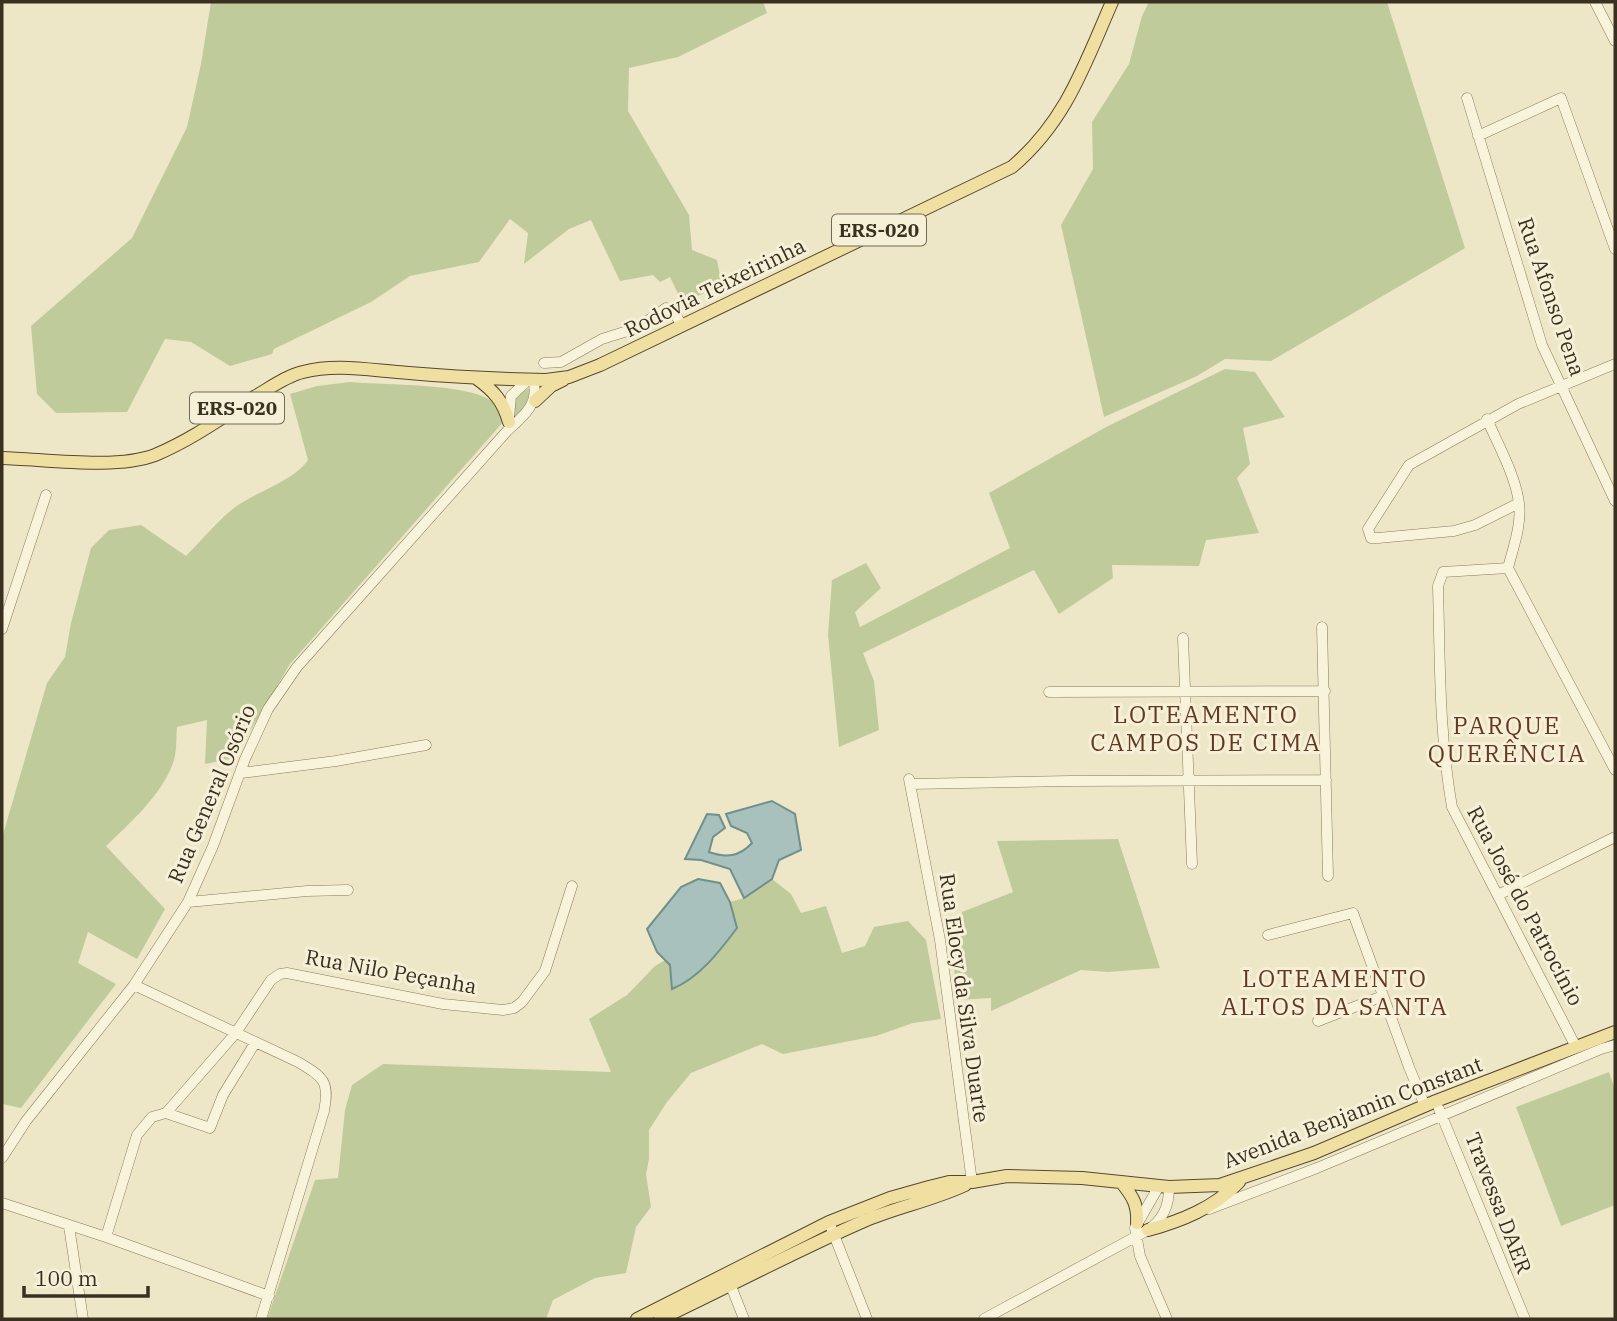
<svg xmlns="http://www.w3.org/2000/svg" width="1617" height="1321" viewBox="0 0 1617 1321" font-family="'IBM Plex Serif',serif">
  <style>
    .green { fill: #c0cb9c }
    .water { fill: #a9c1bd; stroke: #6f908c; stroke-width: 2 }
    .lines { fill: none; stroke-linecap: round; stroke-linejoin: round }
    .minor-casing { stroke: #897a5d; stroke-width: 11 }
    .major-casing { stroke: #574731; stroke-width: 14 }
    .minor { stroke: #f8f3db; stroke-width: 10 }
    .major { stroke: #efe0a1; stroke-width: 12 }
    .labels { text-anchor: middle; stroke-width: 6; stroke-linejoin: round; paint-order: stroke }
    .shield { fill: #f5f0d7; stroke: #726a57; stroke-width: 2 }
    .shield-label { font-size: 19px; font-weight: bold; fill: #3a3020 }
    .street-label { font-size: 21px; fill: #3a3020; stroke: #f5f0d7 }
    .quarter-label { font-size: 24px; letter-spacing: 2px; fill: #653821; stroke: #f5f0d7 }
  </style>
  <rect width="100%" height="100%" fill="#ede7c8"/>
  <!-- green -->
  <path class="green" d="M211 2H763L767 13 678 57 629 68 628 111 689 215 692 250 717 260 722 286 682 302 670 277 660 282 653 275 620 281 591 220 569 229 524 264 528 233 510 219 479 262 410 276 371 302 274 349 272 354 230 366 191 342 165 339 127 412 56 413 37 394 31 326 132 238 187 127 201 64Z
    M1149 2H1387L1465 248 1271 361 1225 359 1197 376 1104 417 1061 225 1093 169 1092 122 1129 64 1142 16Z
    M1225 369 1255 372 1285 417 1243 428 1250 464 1237 478 1259 533 1206 540 1199 566 1112 565 1113 578 1059 614 1034 570 863 653 874 681 879 730 839 747 828 635 832 580 866 563 881 588 855 612 860 627 1010 548 989 493 1106 427Z
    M350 382C382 385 470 383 493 402 499 407 501 414 504 421L290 664 234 758 205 764 207 720 177 727C176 737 177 750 174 760 164 793 130 823 106 846L165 909 137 959 88 932 78 963 116 984 21 1108 2 1104V838L47 683 65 657 71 623 91 548 109 530 141 525 186 556C200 542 214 525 229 512 252 492 292 483 308 460L290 394 317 386Z
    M529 388 530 393C527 402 521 414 513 418L516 396Z
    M1118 839 1160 968 1108 972 1081 970 991 1011V998L957 1000 953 957 962 912 1013 892 997 841Z
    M772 879 791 894 801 913 826 906 842 953 865 946 874 927 908 921 926 940 941 1019 913 1023 876 1036 783 1054 762 1044 691 1073 667 1102 649 1130V1159L646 1174 651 1207 636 1227 626 1273 595 1278 553 1300 546 1319H267L315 1180 338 1178 345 1110 352 1085 383 1064 611 1072 589 1019 627 995 655 966 665 960 670 965 672 988C699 979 720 951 737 929L730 902 744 898Z
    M1609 1072 1615 1089V1205L1561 1226 1516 1107Z"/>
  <!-- water -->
  <path class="water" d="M772 801 795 814 801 850 779 860 772 879 744 898 730 869 701 860 685 859 707 814 719 815 725 828 713 837 709 852C726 858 739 857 752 843L747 833 731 826 726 814Z
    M698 879 720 883 730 902 737 928C719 952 699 978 672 989L670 965 657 952 647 929 681 887Z"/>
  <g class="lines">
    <defs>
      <path id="minor" d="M1595 2 1615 41
        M1467 98 1542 345 1615 501
        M1478 136 1561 98 1615 249
        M544 363 561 362 602 339 637 328 666 308 672 310 682 325
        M509 417 511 396 528 380
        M1487 419C1498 445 1515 474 1519 503 1522 524 1513 548 1508 568
        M1519 503 1475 525 1454 531 1378 538H1371L1368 529 1409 465 1518 404 1615 364
        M1508 568 1443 572 1438 586C1440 660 1439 734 1452 807L1576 1047
        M1508 568 1615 770
        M1322 627 1328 876
        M2 629 46 495
        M1183 638 1192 864
        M1049 692 1325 691
        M241 773 336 761 426 745
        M909 779 940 940 972 1182
        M910 784 1070 781 1326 780
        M1498 895 1615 837
        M188 902 307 891 348 890
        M1268 935 1353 913 1409 1067 1425 1106
        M134 985 298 1062C323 1077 330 1081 324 1111L261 1319
        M1318 1021 1383 996
        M1439 1109 1525 1319
        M166 1113 210 1128 223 1095 255 1043
        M2 1158 26 1121 134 985 188 902 213 846 245 759 268 709 297 667 507 431C524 416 540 403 533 380
        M1159 1186 1135 1228 1140 1256 1167 1319
        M2 1203 106 1237 269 1296
        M1209 1209 1317 1168 1601 1049 1615 1045
        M829 1222 867 1319
        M69 1226 83 1319
        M106 1237 137 1135 152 1117 166 1113 235 1034 271 980 280 974 287 973 443 1004 503 1010 514 1008 522 1002 545 971 572 886
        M729 1281 744 1319
        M984 1319 1148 1230C1163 1219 1169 1207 1169 1187"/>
      <path id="major" d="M476 378C494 391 503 401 509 422
        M535 401 551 386 563 380
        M2 458C44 459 116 470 155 455 191 440 223 417 256 396 270 388 286 376 303 372 338 363 373 371 409 373 454 377 501 379 546 380L569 377 600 365 1012 167C1066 121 1084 66 1112 2
        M1122 1183C1133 1197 1138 1205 1137 1223
        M1148 1230C1181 1221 1214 1208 1239 1182
        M637 1319 829 1222 890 1198 929 1187 949 1182H972L1007 1176 1082 1178 1169 1187 1220 1185 1314 1153 1436 1101 1615 1032
        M660 1319C728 1287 795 1251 864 1221 897 1207 933 1200 965 1185"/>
    </defs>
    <!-- minor casing -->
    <use href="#minor" class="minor-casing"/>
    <!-- major casing -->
    <use href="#major" class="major-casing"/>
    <!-- minor -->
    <use href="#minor" class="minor"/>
    <!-- major -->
    <use href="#major" class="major"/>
  </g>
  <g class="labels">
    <!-- shield labels -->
    <g class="shield">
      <rect x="832" y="214.5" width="94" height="31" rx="5"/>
      <rect x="190" y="392.5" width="94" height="31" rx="5"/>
    </g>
    <g class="shield-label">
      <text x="879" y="237">ERS-020</text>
      <text x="237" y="415">ERS-020</text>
    </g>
    <!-- street labels -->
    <g class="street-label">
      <text transform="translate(715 288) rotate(-26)" y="7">Rodovia Teixeirinha</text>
      <text transform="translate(1551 297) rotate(71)" y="7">Rua Afonso Pena</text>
      <text transform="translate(212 794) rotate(-67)" y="7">Rua General Osório</text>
      <text transform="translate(1525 906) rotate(62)" y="7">Rua José do Patrocínio</text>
      <text transform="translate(391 972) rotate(10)" y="7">Rua Nilo Peçanha</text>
      <text transform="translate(964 998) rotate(82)" y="7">Rua Elocy da Silva Duarte</text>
      <text transform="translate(1353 1113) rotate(-21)" y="7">Avenida Benjamin Constant</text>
      <text transform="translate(1498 1203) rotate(69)" y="7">Travessa DAER</text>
    </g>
    <!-- quarter labels -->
    <g class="quarter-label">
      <text x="1206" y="723">LOTEAMENTO<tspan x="1206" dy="28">CAMPOS DE CIMA</tspan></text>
      <text x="1507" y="734">PARQUE<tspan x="1507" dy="28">QUERÊNCIA</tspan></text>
      <text x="1335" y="987">LOTEAMENTO<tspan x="1335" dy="28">ALTOS DA SANTA</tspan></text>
    </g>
  </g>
  <!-- border -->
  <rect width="1617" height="1321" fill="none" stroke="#3a3020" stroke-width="7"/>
  <!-- scale -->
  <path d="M24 1286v10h124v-10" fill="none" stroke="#3a3020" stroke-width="3.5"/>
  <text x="35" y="1286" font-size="21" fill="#3a3020" stroke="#f5f0d7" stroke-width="5" paint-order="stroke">100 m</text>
</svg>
